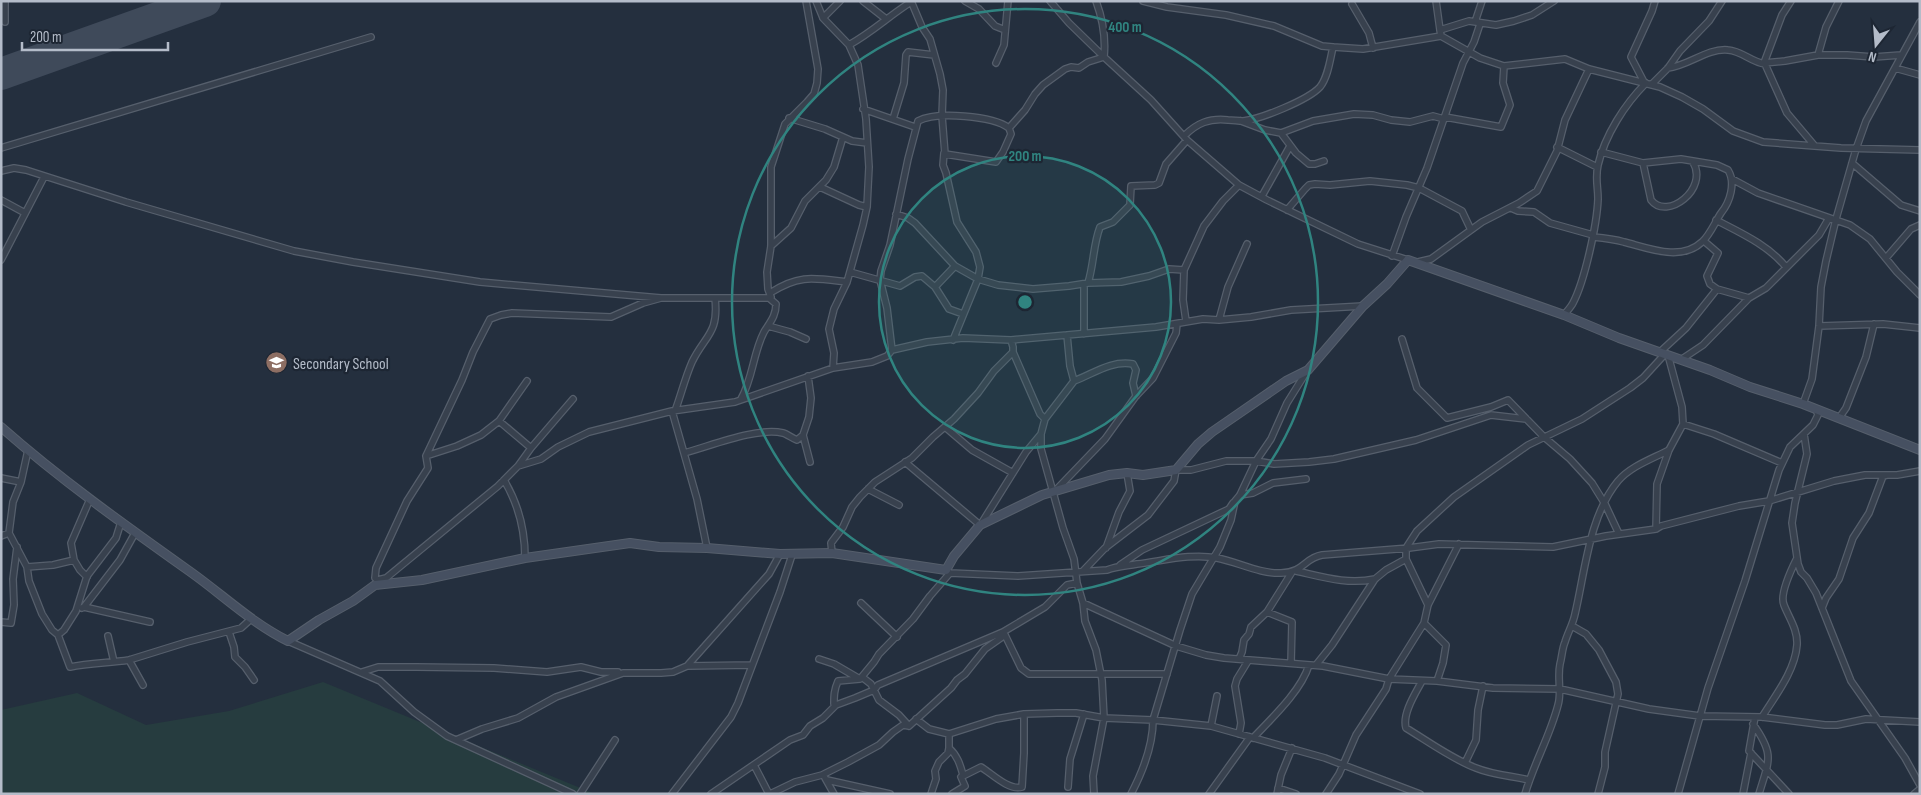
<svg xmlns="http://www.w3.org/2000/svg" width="1921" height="795" viewBox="0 0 1921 795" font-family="'Sofia Sans Condensed',sans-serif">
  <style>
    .green { fill: #263c3f }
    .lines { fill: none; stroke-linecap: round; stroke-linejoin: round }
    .runway { stroke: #3f4a5a; stroke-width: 32 }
    .street-casing { stroke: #565f6c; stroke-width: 8 }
    .secondary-casing { stroke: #565f6c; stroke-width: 10 }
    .street { stroke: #38414e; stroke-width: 5.5 }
    .secondary { stroke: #465061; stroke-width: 8 }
    .ring { fill: none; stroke: #308480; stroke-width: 2.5 }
    .labels { text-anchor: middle; stroke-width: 4.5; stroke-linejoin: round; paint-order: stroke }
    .poi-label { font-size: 16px; fill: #b4bcc9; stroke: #1d2633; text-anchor: start }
    .centre { fill: #308480; stroke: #1d2633; stroke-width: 2.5 }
    .ring-label { font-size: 15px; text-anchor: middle; font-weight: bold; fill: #308480; stroke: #1d2633; stroke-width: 4.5; stroke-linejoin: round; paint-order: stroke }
  </style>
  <rect width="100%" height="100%" fill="#242f3e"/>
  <!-- green -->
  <path class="green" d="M323 682 595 794H1V710L77 693 146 725 229 711Z"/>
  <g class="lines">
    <!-- runway -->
    <path class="runway" d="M1 74 205 1"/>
    <defs>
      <path id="street" d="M816 1 823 18 849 45 858 65 866 119 869 167 867 207 863 225 847 282 834 309 829 329 834 353 833 368
        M863 1 886 19
        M911 1 922 27 930 39 940 74 943 90 942 116 945 154 944 153 943 165 946 173 957 222 976 252 980 267 978 279 953 340
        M965 1 979 9 995 26 1005 30
        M1050 1 1069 23 1104 57
        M1096 1C1103 20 1106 37 1104 57L1151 100 1187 140 1239 185 1267 200 1358 244 1408 260
        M1143 1 1167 7 1226 15 1274 26 1322 46 1333 47 1363 49 1441 36 1480 58 1504 66 1565 59 1589 69 1660 87 1682 97 1703 109 1733 131 1763 142 1841 148 1920 150
        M1436 1 1440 30
        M1352 4 1369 33 1373 48
        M823 18 840 1
        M5 22V1
        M1477 22 1476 19 1482 1
        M1441 36 1440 30 1469 21 1496 25 1514 21 1532 15 1554 1
        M849 45C871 33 889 16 911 2
        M1818 55 1826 27 1839 1
        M996 63 1004 45 1008 1
        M1764 63 1782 15 1791 1
        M1765 64 1787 113 1814 145
        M1668 68C1688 66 1707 48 1728 50 1742 51 1751 62 1765 64L1764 63 1785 61 1818 55H1847L1874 57 1901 55
        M1895 68 1920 75
        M1644 82 1631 57 1652 11 1655 1
        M1652 84 1668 68 1680 51 1709 21 1722 1
        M863 109 915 127
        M1445 117 1501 127 1510 105 1503 83 1504 66
        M789 118 825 129 852 141 867 143
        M893 119 904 83 906 55 908 52 934 55
        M1241 121 1265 130 1281 133 1313 121 1354 114 1373 115 1391 120 1410 122 1433 116 1444 119
        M1281 133 1296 153 1309 164H1315L1324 161
        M1184 136C1197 123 1209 118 1228 120 1233 120 1238 121 1243 121 1261 119 1308 100 1320 87 1328 77 1330 60 1333 47
        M1557 147 1597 167
        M1 148 371 37
        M945 154 996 162 1003 152 1011 134 1009 128
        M1643 163 1651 200C1667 221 1709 189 1693 162
        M1852 163 1901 205 1920 211
        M1 171 14 168 26 170 126 202 294 251 353 262 480 282 661 298
        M1732 179 1758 193 1850 225 1870 239 1897 272 1920 295
        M820 187 859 205 867 207
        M1262 196 1290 146
        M1 200 25 213
        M1511 208 1518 211 1534 212 1550 223 1593 235
        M1287 210 1305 189 1309 185 1315 184 1330 185 1370 181 1407 185 1419 188 1462 211 1471 230
        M896 214 908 218 915 223 955 266 978 279 998 285 1033 289 1069 286 1088 283 1121 282 1149 276 1169 269 1184 270
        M1716 220C1741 233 1768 245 1786 267
        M1593 237C1604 238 1614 239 1624 242 1648 248 1681 262 1702 242 1710 235 1715 222 1721 213 1730 202 1736 183 1728 170L1717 165 1681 159 1643 163 1601 152
        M1704 241 1718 253 1707 276 1710 284 1717 289
        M771 246 791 228 805 201 826 180 834 167 843 137
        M1392 256 1406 217 1427 168 1463 63 1474 42 1480 24
        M1886 258 1911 229 1920 225
        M1 260 44 177
        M1418 262 1431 259 1482 222 1519 203 1537 191 1557 151 1565 120 1589 69
        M850 272 900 286 915 277 922 276 935 287 955 266
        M1088 283C1094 264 1093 245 1100 227L1113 222 1130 205 1131 186 1155 185 1159 183 1166 164 1187 140
        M935 287 949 309 963 314
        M770 293C799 274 814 278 847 282
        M1564 315C1567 311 1571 307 1573 303 1585 280 1597 224 1598 199 1598 186 1595 178 1598 165 1605 135 1625 104 1646 83
        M1219 320 1228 287 1247 244
        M1186 321 1183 300 1184 270 1204 226 1223 201 1239 185
        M768 326 790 332 806 339
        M1819 326 1883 324 1920 328
        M1084 334V284
        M1402 339 1417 388 1447 418 1491 407 1508 400 1544 437 1570 459 1592 483 1605 504 1619 534
        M1011 340 1013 347V352L1040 414 1045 419
        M892 350 887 308 880 280 881 271 890 245 908 159 918 121C937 111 993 116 1009 128L1025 110 1035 94 1043 85 1065 69 1071 67 1079 68 1088 62 1104 57
        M1660 352 1686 328 1717 289 1749 298
        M1682 359 1703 345 1749 298 1766 288 1819 235 1829 218
        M808 376 811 398 809 417 803 435 810 462
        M1074 381C1093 374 1111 360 1133 364L1136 370 1133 383 1136 396
        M741 399C753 378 753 353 764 332 770 322 776 316 776 304L769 298 771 297 768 289 767 272 771 246V167L785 124 807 102 814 94 817 83 818 69 806 1
        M1803 404 1812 379 1819 326 1821 287 1826 261 1836 219 1856 149 1866 121 1920 22
        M672 411 697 499 707 548
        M675 411C681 395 685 378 692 362 705 335 719 334 715 298
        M1839 418 1846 408 1866 357 1874 324
        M499 421 531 448
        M1683 424 1714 434 1782 463
        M945 427 972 450 1013 473
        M1041 434V449L1063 528 1074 559 1077 583 1083 603 1085 621 1096 650 1102 680 1104 718 1093 776 1094 794
        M1804 434 1807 454 1795 503 1792 523 1798 564 1801 572 1807 578 1816 593 1851 681 1905 758 1920 785
        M28 450 21 482 13 502 9 533 27 567 29 581 42 614 52 630 58 635 70 667C90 663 110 663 129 660L187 642 241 628 251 619
        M684 453C711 446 756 427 783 433 787 434 792 438 797 440L803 435
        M426 456 457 446 481 435 499 421 527 381
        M905 462 980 525
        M518 466 531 448 573 399
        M1 478 21 482
        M504 480C519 505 525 530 525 558
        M868 489 899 505
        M1057 489 1105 439 1136 396 1153 378 1176 333 1177 324
        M1240 495 1253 493 1273 483 1306 479
        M981 524 1026 452 1041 434 1045 419 1074 381 1070 366 1067 335
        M1656 529 1657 484 1669 450 1683 424 1682 407 1668 355
        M1 536 9 533
        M1106 548 1119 512 1130 491 1127 473
        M832 553 831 543 843 527 852 507 860 497 875 482 912 458 933 437 954 419 978 393 994 371 1013 352
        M1406 559 1428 605
        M1120 565 1142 550 1229 509 1233 503
        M27 567 53 565 74 560
        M946 570 950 573 1018 576 1107 570C1117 566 1126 566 1137 564 1163 561 1191 553 1217 558 1238 562 1260 574 1281 573 1305 572 1304 558 1322 555L1409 548 1439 544 1553 547 1606 536 1656 529 1661 526 1739 506 1769 501 1834 481 1865 475H1897L1920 471
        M1083 571 1105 548 1148 515 1174 481 1176 470H1191L1226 461H1256L1274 464 1309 462 1334 459 1416 440 1491 415 1526 419
        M1296 571C1323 577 1348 585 1375 579
        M87 577 80 570 74 560 71 543 90 499
        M378 580 375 578 376 568 407 501 428 468 426 456 462 380 473 352 490 319 501 315 512 313 611 317 643 303 661 298H769
        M379 585 381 584 378 580 386 578 498 486 518 466 541 459 558 447 589 432 672 411 735 402 833 368 872 362 887 356 892 350 927 342 963 338 1011 340 1067 335 1156 327 1203 319 1219 320 1251 317 1291 310 1363 306
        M861 603 897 637
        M1083 603 1176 646 1206 655 1224 658 1323 666 1389 679 1437 681 1493 688 1560 689 1649 709 1700 716 1762 717 1825 725H1837L1866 719 1920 722
        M84 607 120 560 135 533
        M82 608 84 607 150 622
        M1822 608 1826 598 1839 579 1853 538 1869 513 1883 476 1887 475
        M1267 612 1292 622 1291 663
        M1 622 11 623 14 605 13 579 17 547
        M1424 623 1446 645 1443 663 1437 681
        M1572 626 1586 634 1599 650 1616 682 1618 694 1605 752V767L1598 794
        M229 632 234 647 235 657 245 667 254 680
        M58 635 64 630 76 611 87 576 116 538 121 522
        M1005 635 1021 668 1029 674H1167
        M108 636 114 662
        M288 641 380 681 414 712 447 736 573 794
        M819 659 834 664 858 678
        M1239 659 1242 652 1244 640 1249 634 1251 627 1267 612 1292 572
        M129 660 143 685
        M1316 665 1332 645 1375 579 1386 570 1406 559V548L1417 531 1454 497 1528 445 1582 419 1630 388 1643 378 1665 354
        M687 666 769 574 780 554
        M362 672 378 667H416L494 668 547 672 581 667 601 672H618
        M862 677 871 684 879 700 899 715 909 726
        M1422 681C1415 694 1402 714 1406 728 1429 742 1452 759 1476 768 1493 775 1512 776 1529 780
        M836 705 834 704C834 696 834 690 838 681L860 679 874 662 879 654 913 619 930 596 950 573
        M1755 717 1749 751 1789 794
        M1762 717C1775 696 1795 671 1797 645 1798 630 1789 618 1784 605 1779 594 1792 568 1797 558
        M916 719 929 729 949 734 996 719 1024 714 1057 713H1076L1104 718 1153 720 1211 726 1325 758 1420 794
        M1753 724C1775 755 1769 760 1759 794
        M1211 726 1217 696
        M949 734V748C957 755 960 764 963 775L961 777 965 786 952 794
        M1239 734 1241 723 1235 686 1237 679 1248 661
        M1253 738C1272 718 1301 691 1309 665
        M456 740 482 729 518 718 556 697 623 673H661L673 672 687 666 752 665
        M1465 763 1476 740 1478 710 1483 686
        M754 765 769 794
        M961 777 981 767C991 773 1009 791 1022 787L1024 753V714
        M825 778 834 794
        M827 780 890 794
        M1068 787 1070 759 1084 714
        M1278 788 1296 794
        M580 794 615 740
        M672 794 731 717 738 703 780 592 792 555
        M711 794 790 740 803 735 810 726 823 718 836 705 855 698 874 690 878 685 1003 632
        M770 794 795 782 822 775 848 762 879 745 893 732 903 725 909 726 951 688 957 680 965 674 985 649 1005 635 1003 632 1045 607 1067 585 1077 583
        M931 794 936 779 935 771 939 762 948 753 949 748
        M1131 794C1143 771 1153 745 1153 720L1180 630 1192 594 1220 547 1231 520 1235 501 1240 495 1256 461 1271 439 1287 403 1307 371
        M1209 794 1250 737
        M1277 794 1281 775 1292 748
        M1326 794 1339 774 1356 735 1386 689 1389 679 1424 623 1428 605 1459 544
        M1525 794C1534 763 1550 736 1558 705 1562 692 1557 678 1560 664 1562 657 1562 649 1565 642 1568 632 1573 624 1575 614 1585 572 1589 516 1618 481 1631 466 1652 459 1669 450
        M1678 794 1708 688 1745 581 1779 470 1790 447 1813 425 1818 415 1816 409
        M1743 794 1751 753
        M1914 794 1920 789"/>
      <path id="secondary" d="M1 427C61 480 126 526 192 573 224 596 252 623 288 641L319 620 353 601 375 585 422 580 525 558 630 543 659 547 707 548 780 554 832 553 946 570 954 556 980 525 1042 495 1109 475 1127 473 1143 475 1176 470 1198 444 1212 432 1286 381 1308 370 1363 306 1387 284 1408 260 1564 315 1619 338 1710 370 1750 387 1803 404 1920 450"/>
    </defs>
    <!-- street casing -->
    <use href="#street" class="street-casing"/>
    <!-- secondary casing -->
    <use href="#secondary" class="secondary-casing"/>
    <!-- street -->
    <use href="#street" class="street"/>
    <!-- secondary -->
    <use href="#secondary" class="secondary"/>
  </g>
  <!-- distance rings -->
  <circle cx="1025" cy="302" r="146" fill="#308480" fill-opacity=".12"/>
  <g class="ring">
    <circle cx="1025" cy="302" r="146"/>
    <circle cx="1025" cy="302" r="293"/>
  </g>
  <!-- icons -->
  <defs>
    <symbol id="school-disc" viewBox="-11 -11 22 22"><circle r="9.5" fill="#8d6e63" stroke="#1d2633"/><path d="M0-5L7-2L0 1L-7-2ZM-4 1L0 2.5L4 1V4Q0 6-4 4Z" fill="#fff"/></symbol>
  </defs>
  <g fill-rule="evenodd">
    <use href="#school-disc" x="264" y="350" width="25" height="25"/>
  </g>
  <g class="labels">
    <!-- poi labels -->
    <g class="poi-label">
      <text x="293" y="369">Secondary School</text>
    </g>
  </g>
  <circle cx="1025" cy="302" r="8" class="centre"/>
  <g class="ring-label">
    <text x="1125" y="32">400 m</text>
    <text x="1025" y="161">200 m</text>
  </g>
  <!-- border -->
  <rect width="1921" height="795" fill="none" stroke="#b4bcc9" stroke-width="5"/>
  <!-- north arrow -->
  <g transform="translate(1876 45) rotate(197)" stroke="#1d2633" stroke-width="4" paint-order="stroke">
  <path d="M0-4L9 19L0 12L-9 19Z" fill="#b4bcc9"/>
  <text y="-8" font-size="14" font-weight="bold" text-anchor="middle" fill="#b4bcc9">N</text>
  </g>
  <!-- scale -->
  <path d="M22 42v8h146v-8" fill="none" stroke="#b4bcc9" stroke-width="2.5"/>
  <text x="30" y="42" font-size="15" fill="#b4bcc9" stroke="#1d2633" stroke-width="4" paint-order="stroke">200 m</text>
</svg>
